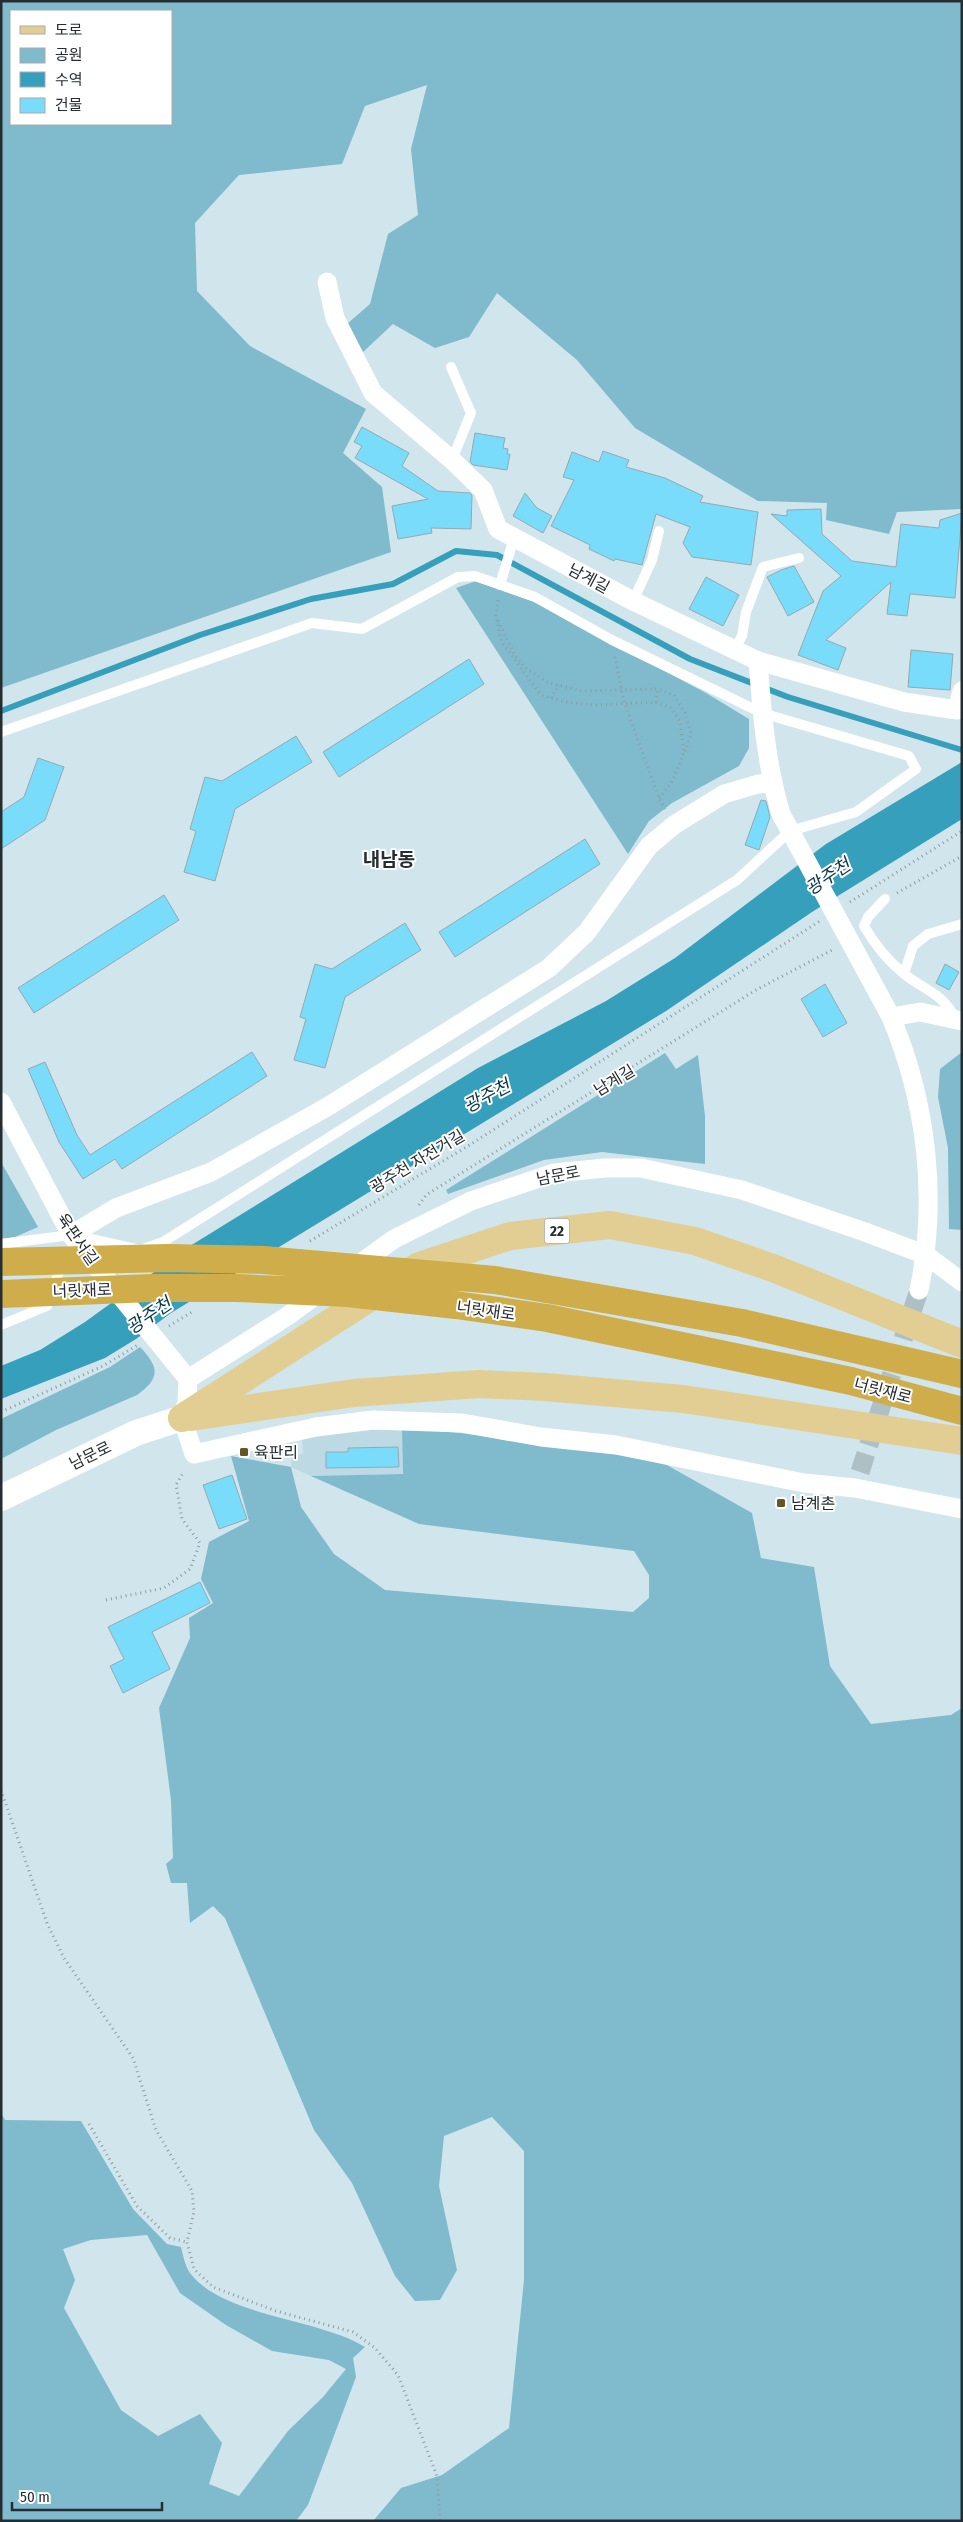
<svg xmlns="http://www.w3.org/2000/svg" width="963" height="2522" viewBox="0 0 963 2522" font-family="'Fira Sans Condensed','Noto Sans KR',sans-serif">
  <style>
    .built { fill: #bddae4 }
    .green { fill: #7fbacd; fill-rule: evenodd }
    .water { fill: #369fbc }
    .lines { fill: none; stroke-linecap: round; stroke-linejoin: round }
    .stream { stroke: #369fbc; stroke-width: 6 }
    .building { fill: #79dcfa; stroke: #95a9b0 }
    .street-tunnel { stroke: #aec0c6; stroke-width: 19; stroke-dasharray: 19 9; stroke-linecap: butt }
    .path { stroke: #8d9da2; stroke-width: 3; stroke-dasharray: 1 4; stroke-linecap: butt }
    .lane { stroke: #fff; stroke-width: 10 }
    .street { stroke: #fff; stroke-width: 19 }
    .secondary { stroke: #fff; stroke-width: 26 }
    .primary { stroke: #e2ce93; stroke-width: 28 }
    .highway { stroke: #cfad4b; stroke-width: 28 }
    .poi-dot { fill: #675624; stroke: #fff; stroke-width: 2 }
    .labels { text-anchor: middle; stroke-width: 4; stroke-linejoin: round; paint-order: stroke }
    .shield { fill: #fff; stroke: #666c6e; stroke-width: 1 }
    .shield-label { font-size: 15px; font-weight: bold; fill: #252d30 }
    .street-label { font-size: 16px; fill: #252d30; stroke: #fff }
    .poi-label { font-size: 16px; fill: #252d30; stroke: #fff; text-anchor: start }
    .water-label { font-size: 18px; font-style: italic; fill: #083845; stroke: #fff }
    .quarter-label { font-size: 19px; font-weight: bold; fill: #252d30; stroke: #fff }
  </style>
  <rect width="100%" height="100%" fill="#d0e5ec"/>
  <!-- built -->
  <path class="built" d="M363 1426 402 1428 403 1474 311 1476 291 1467 292 1455 303 1454 302 1438Z"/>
  <!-- green -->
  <path class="green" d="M1 1H962V509L897 512 889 534 826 520 827 503 758 501 635 428 577 360 497 293 469 337 435 348 393 324 363 352 347 324 370 304 388 234 418 215 411 149 427 85 365 106 342 164 239 175 195 223 197 291 250 346 366 409 343 453 382 487 391 552 1 688ZM11 11H171V124H11Z
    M476 581 535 602 706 693 749 719V748L739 766 672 803 649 821 628 854 456 588Z
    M962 1052V1230L949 1229 948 1148 938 1097 940 1069Z
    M665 1053 676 1069 698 1055 705 1116V1164L602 1152 544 1160 448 1194 446 1190Z
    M1 1162 38 1227 15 1237 1 1239Z
    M140 1347C159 1367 161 1378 137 1395L56 1430 1 1459V1419L110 1367Z
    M402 1428 460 1433 658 1460 752 1513 761 1558 814 1567 830 1666 871 1724 951 1715 962 1708V2521H373L401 2488 442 2475 509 2428 524 2280V2151L492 2117 444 2136 439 2186 457 2270 440 2300 415 2301 395 2276 352 2183 314 2130 225 1918 213 1906 190 1923 187 1883H171L166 1864 173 1858 171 1800 159 1708 190 1638 189 1618 213 1603 201 1579 209 1542 249 1521 231 1456 291 1467 301 1507 334 1554 385 1590 633 1612 649 1598V1575L634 1551 419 1524 311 1476 403 1474Z
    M1 2113 5 2120 81 2121 133 2209 167 2244 181 2247C183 2255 185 2266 190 2273 223 2317 319 2318 365 2347L353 2358 356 2377 308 2505 296 2521H1ZM147 2235 180 2293 226 2325 272 2351 329 2360 346 2369 323 2397 288 2431 239 2496 209 2484 222 2443 200 2414 158 2436 121 2410 64 2308 75 2280 63 2249 91 2240Z"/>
  <!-- water -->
  <path class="water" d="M962 762V819L812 912 666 1011 171 1313 136 1339 105 1358 1 1399V1366L40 1350 85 1322 190 1246 478 1068 606 1001 675 958 826 844Z"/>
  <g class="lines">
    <!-- stream -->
    <path class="stream" d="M1 711 200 635 311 599 393 584 456 551 497 555 690 659 788 697 962 750"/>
  </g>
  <!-- building -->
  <path class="building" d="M362 427 409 453 402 466 438 491 470 493 472 495 471 529 431 528 432 533 398 539 392 506 428 499 355 458 362 446 354 442Z
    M475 433 505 438 503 448 508 449 507 454H510L507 470 473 465 470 462Z
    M603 451 629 460 626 467 665 478 703 496 700 502 758 512 751 565 692 557 683 543 690 527 656 514 642 565 615 559 614 561 589 549 590 545 551 526 574 480 563 477 572 452 599 462Z
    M525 493 537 508 552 516 543 533 513 516Z
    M821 509 822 534 852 561 896 567 901 524 939 528 940 520 962 513 955 598 910 594 907 616 887 614 891 582 826 640 846 648 838 670 798 655 823 591 841 576 771 514 787 516V510Z
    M794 566 814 602 788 616 767 577 781 570Z
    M706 577 739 595 723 626 689 609Z
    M911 650 953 654 950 690 908 687Z
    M469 659 484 684 339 777 323 752Z
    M296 736 312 762 235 809 215 881 184 872 196 831 190 829 205 777 222 781Z
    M38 758 64 767 45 820 1 849V812L24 797Z
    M761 800 766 801 770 817 759 850 745 845Z
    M585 839 600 864 455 957 439 932Z
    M164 895 179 920 34 1013 18 988Z
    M405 923 421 950 345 997 325 1068 294 1060 306 1019 300 1017 315 964 332 969Z
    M945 964 959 972 949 990 936 983Z
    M825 984 847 1023 823 1037 801 999Z
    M252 1052 267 1076 122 1169 115 1159 83 1179 59 1142 28 1069 45 1062 77 1135 90 1155Z
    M398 1447 399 1467 326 1468V1452H348V1448Z
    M232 1475 247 1519 219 1529 203 1485Z
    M200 1582 210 1603 152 1632 170 1669 123 1693 110 1666 124 1659 108 1627Z"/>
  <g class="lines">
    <!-- street-tunnel -->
    <path class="street-tunnel" d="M860 1472 919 1290"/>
    <!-- path -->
    <path class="path" d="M498 600 496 615 501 641 541 695 565 702 597 705 655 702 671 708 680 721 684 752 672 782 659 798
      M498 621 515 656 527 669 549 683 582 691 658 689 674 695 685 713 691 734 685 752
      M615 657 624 702 659 798 665 809
      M551 698 559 685
      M655 702 658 689
      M897 893 962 856
      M850 902 962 831
      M419 1205 426 1195 756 990 834 949
      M310 1241 468 1146 820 921
      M169 1326 192 1312
      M1 1412 103 1366 138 1345
      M106 1600 164 1588 190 1569 200 1543 182 1519 176 1485 184 1471
      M1 1790 47 1923 64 1958 133 2058 156 2130 192 2191 194 2212 187 2242 194 2269 213 2287 276 2311 353 2332 374 2347 398 2375 437 2476 440 2521
      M89 2124 137 2206 170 2238 187 2242"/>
    <!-- lane -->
    <path class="lane" d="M451 367 471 413 452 460
      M500 585 514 538
      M633 601 652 560 659 531
      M734 650 742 636 746 612 763 567 799 558
      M1 732 312 623 362 629 458 577 475 576 535 597 612 640 762 713 909 756 916 769 856 812 790 831 737 880 163 1242 140 1250 73 1235
      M885 899 868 917 864 926C875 945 887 960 904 974 926 991 943 993 956 1020
      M904 974 913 946 928 934 962 924
      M1 1244 71 1235
      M1 1325 47 1306 62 1263"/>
    <!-- street -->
    <path class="street" d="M327 282 335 318 373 393 452 460 483 490 498 529 633 601 758 661 904 702 957 710 962 691
      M758 661C762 713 766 764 781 814L891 1017C927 1103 938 1199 919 1290
      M891 1017 920 1012 962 1021
      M1 1102 71 1235 188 1379 187 1402 182 1418 194 1454 316 1427 373 1420 462 1423 541 1437 616 1445 804 1483 855 1488 962 1509
      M71 1235 116 1208 211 1172 327 1107 549 968 587 932 649 846 674 825 724 794 758 784 772 783
      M350 1271 394 1239 471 1201 554 1173 605 1168H641L742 1190 865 1232 926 1255 962 1282
      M188 1379 286 1317 323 1290"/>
    <!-- secondary -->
    <path class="secondary" d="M1 1498 136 1433 182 1418"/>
    <!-- primary -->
    <path class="primary" d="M191 1417 354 1393 479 1384 545 1387 683 1399 962 1441
      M182 1418 419 1266 510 1236 610 1225 695 1241 773 1268 962 1344"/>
    <!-- highway -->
    <path class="highway" d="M1 1262 167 1258 263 1260 495 1280 742 1323 962 1374
      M1 1294 152 1288H237L348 1293 456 1305 547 1318 851 1381 962 1411"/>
  </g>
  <!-- markers -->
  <g class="poi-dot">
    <rect x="239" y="1447" width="10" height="10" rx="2.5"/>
    <rect x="776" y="1498" width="10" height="10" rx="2.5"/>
  </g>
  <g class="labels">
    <!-- shield labels -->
    <rect class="shield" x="544.5" y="1218.5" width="25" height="25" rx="4"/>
    <g class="shield-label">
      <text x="557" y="1236">22</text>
    </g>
    <!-- street labels -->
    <g class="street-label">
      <text transform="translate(589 578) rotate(28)" y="6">남계길</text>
      <text transform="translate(614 1080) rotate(-31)" y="6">남계길</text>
      <text transform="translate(417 1161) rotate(-31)" y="6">광주천 자전거길</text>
      <text transform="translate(558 1175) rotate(-11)" y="6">남문로</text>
      <text transform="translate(78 1239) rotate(55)" y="6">육판서길</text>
      <text transform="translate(82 1290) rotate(-2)" y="6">너릿재로</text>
      <text transform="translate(486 1310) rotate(8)" y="6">너릿재로</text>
      <text transform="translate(883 1390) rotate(15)" y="6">너릿재로</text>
      <text transform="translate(90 1455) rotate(-26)" y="6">남문로</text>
    </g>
    <!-- poi labels -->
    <g class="poi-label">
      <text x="254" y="1458">육판리</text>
      <text x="791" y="1509">남계촌</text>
    </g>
    <!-- water labels -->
    <g class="water-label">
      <text transform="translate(828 877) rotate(-34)" y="6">광주천</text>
      <text transform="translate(487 1096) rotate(-28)" y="6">광주천</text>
      <text transform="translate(149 1316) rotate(-34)" y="6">광주천</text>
    </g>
    <!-- quarter labels -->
    <g class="quarter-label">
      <text x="389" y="866">내남동</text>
    </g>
  </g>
  <!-- border -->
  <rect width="963" height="2522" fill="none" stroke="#252d30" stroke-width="5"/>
  <!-- legend -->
  <rect x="10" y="10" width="162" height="115" fill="#ffffff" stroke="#a8abac"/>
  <rect x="20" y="26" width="25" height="8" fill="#e2ce93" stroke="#a8abac"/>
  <text x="55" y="35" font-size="15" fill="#252d30">도로</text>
  <rect x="20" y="48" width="25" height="15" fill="#7fbacd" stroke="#a8abac"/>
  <text x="55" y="60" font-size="15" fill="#252d30">공원</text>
  <rect x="20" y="72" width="25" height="15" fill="#369fbc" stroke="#a8abac"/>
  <text x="55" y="85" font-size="15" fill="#252d30">수역</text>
  <rect x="20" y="98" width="25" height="15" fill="#79dcfa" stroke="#a8abac"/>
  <text x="55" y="110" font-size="15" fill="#252d30">건물</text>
  <!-- scale -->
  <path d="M12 2502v8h150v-8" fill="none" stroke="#252d30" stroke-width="2.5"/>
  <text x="20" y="2502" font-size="15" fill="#252d30" stroke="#ffffff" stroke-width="4" paint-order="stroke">50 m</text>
</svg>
